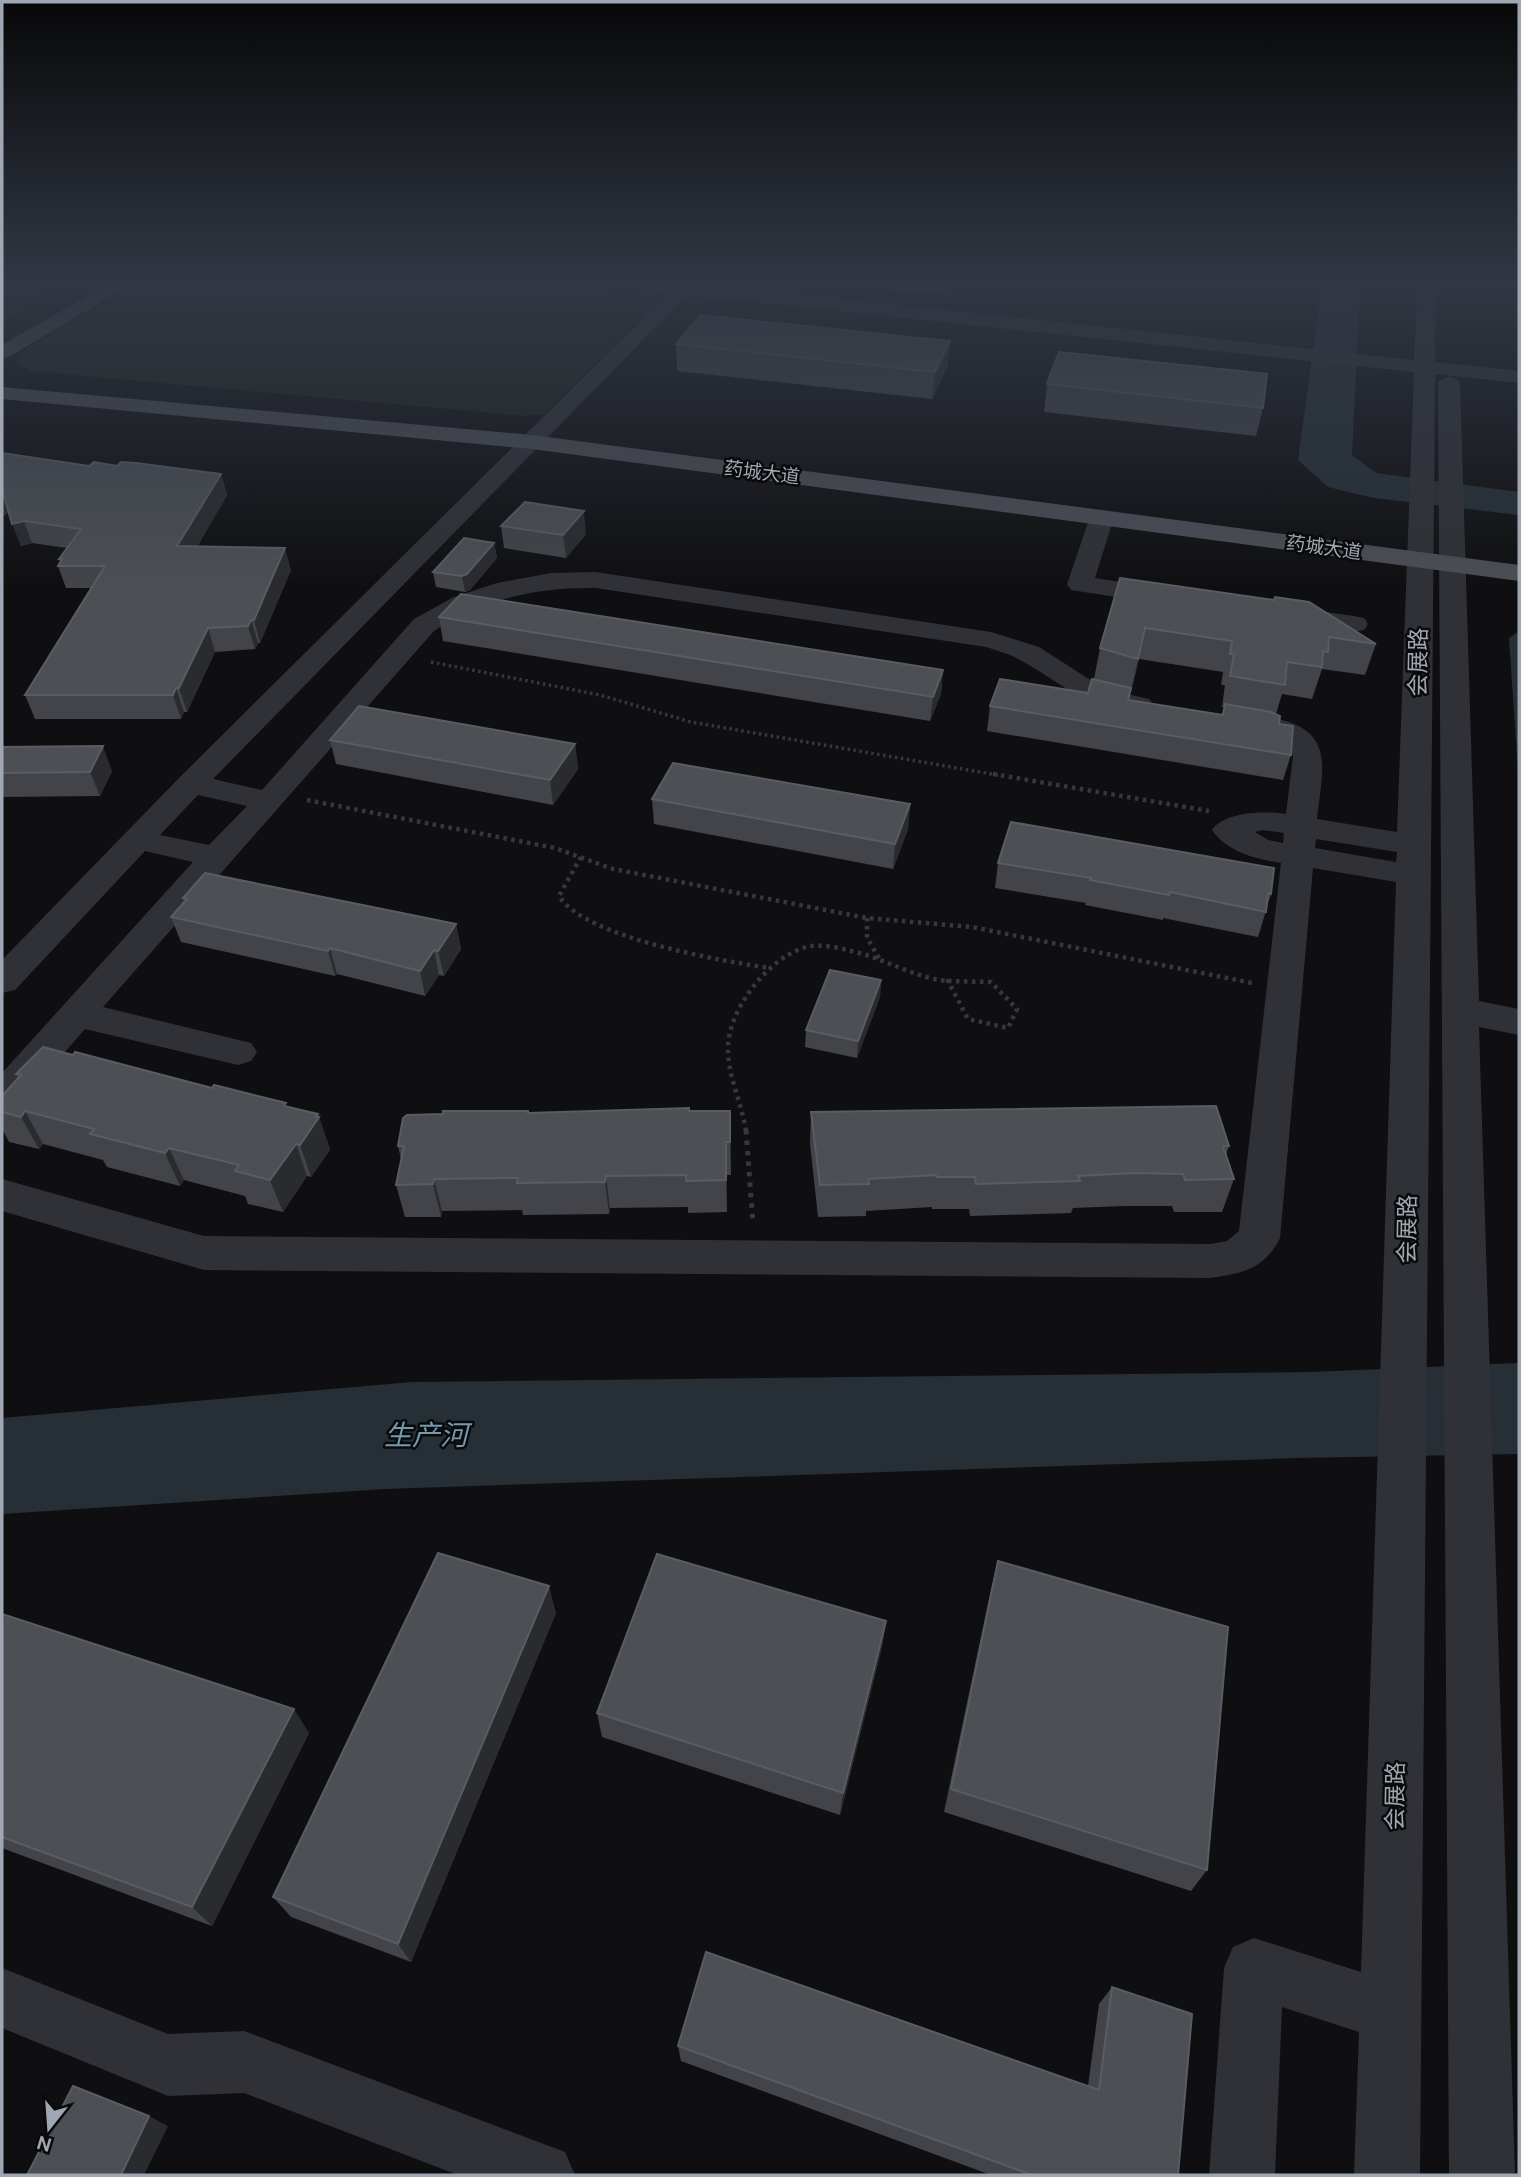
<svg xmlns="http://www.w3.org/2000/svg" width="1521" height="2177" viewBox="0 0 1521 2177" font-family="'DM Sans','Noto Sans SC',sans-serif">
  <style>
    .green { fill: #1b231c }
    .water { fill: #252f35 }
    .lines { fill: none; stroke-linecap: round; stroke-linejoin: round }
    .path-far3 { stroke: #36383d; stroke-width: 2.5; stroke-dasharray: 2 2.5; stroke-linecap: butt }
    .path-far2 { stroke: #36383d; stroke-width: 3.5; stroke-dasharray: 2.5 3.5; stroke-linecap: butt }
    .path-far1 { stroke: #36383d; stroke-width: 4.5; stroke-dasharray: 3.5 4.5; stroke-linecap: butt }
    .path { stroke: #36383d; stroke-width: 5; stroke-dasharray: 4.5 6; stroke-linecap: butt }
    .minor { fill: #303136; fill-rule: evenodd }
    .major { fill: #4c4e55; fill-rule: evenodd }
    .wall { fill: #424449; fill-rule: evenodd }
    .shaded-wall { fill: #292b2e }
    .building { fill: #4c4f54; stroke: #595d63; stroke-width: 2 }
    .labels { text-anchor: middle; stroke-width: 5; stroke-linejoin: round; paint-order: stroke }
    .far-street-label { font-size: 19px; fill: #9fa7b3; stroke: #0a0a0b }
    .street-label { font-size: 23px; fill: #9fa7b3; stroke: #0a0a0b }
    .near-water-label { font-size: 28px; font-style: italic; fill: #729ab1; stroke: #0a0a0b }
  </style>
  <rect width="100%" height="100%" fill="#0f0f11"/>
  <!-- green -->
  <path class="green" d="M2 283H70L2 320Z
    M138 283H567L664 295 545 414 525 416 30 371 18 365 17 354Z"/>
  <!-- water -->
  <path class="water" d="M1322 283H1360L1352 455 1376 473 1519 492V515L1374 498 1328 487 1298 460Z
    M1519 631V786L1509 638Z
    M1519 1363V1454L1298 1458 385 1489 2 1514V1418L412 1382 1312 1372Z"/>
  <g class="lines">
    <!-- path-far3 -->
    <path class="path-far3" d="M2 300 14 293 22 283"/>
    <!-- path-far2 -->
    <path class="path-far2" d="M431 662 600 695 691 722 1003 776"/>
    <!-- path-far1 -->
    <path class="path-far1" d="M993 774 1209 811
      M307 800 555 848 613 869 867 918 972 927 1252 983
      M581 857 559 896C585 938 722 961 770 968
      M867 918V938L879 958
      M948 981 991 982 1017 1009 1008 1028 968 1019Z
      M746 1131C742 1103 727 1075 728 1047 729 1009 767 960 803 948 818 943 836 947 851 951 885 958 913 978 948 981"/>
    <!-- path -->
    <path class="path" d="M746 1130 753 1224"/>
    <!-- minor -->
    <path class="minor" d="M620 283H697L1414 360 1418 283H1436L1435 362 1519 371V383L1435 374 1420 2175H1354L1359 2032 1282 2007 1275 2175H1209L1224 1968 1233 1947 1254 1938 1361 1972 1396 882 1313 868 1280 1238C1264 1270 1242 1273 1210 1278L204 1270 2 1211V1179L204 1236 1210 1244 1227 1241 1239 1231 1281 863C1256 859 1227 852 1212 830 1225 811 1266 811 1286 814L1293 756C1285 731 1254 734 1233 728L1228 722 1233 716C1249 712 1266 716 1282 720 1337 734 1321 776 1317 819L1397 832 1414 372 687 295 213 779 262 790 414 619 454 597 497 583 551 573 596 572 991 632 1039 647 1095 683 1118 692 1149 699 1154 705 1149 711C1105 722 1058 681 1022 661 1011 654 998 651 986 647L596 588C536 587 485 599 434 631L103 1007 251 1043 257 1052 251 1061 238 1065 85 1029 16 1108 2 1112V1073L193 862 145 851 15 990 2 993V960L180 777 668 293 629 289ZM198 795 247 806 209 845 160 835ZM1262 830 1284 833 1283 843 1268 840 1255 832ZM1316 839 1397 852 1396 862 1315 848Z
      M1449 377 1456 379 1460 383 1479 1001 1519 1009V1035L1479 1027 1515 2175H1449L1438 383 1442 379Z
      M1102 510 1111 512 1114 517 1095 578 1177 591 1181 597 1177 603 1168 605 1071 590 1067 584 1090 517 1093 512Z
      M1289 607 1354 616 1364 618 1368 624 1364 630 1354 632 1280 621 1276 615 1280 609Z
      M2 1968 168 2034 244 2031 565 2152 575 2175H458L244 2093 168 2096 2 2028Z"/>
    <!-- major -->
    <path class="major" d="M110 283H133L9 357 2 359V345Z
      M2 387 532 435 1519 565V581L532 449 2 399Z"/>
  </g>
  <!-- wall -->
  <path class="wall" d="M814 283H961L958 289 953 288 949 295Z
    M950 341 947 368 932 399 677 371 676 344Z
    M1047 384 1263 408 1256 436 1044 412Z
    M2 453 89 466H117L221 474 227 495 197 547 291 570 260 643H258L255 649 215 652 187 712H184L181 719H35L25 695 91 588H66L58 566 60 562 59 559 67 548 32 543 21 546 9 512 2 517Z
    M501 526 586 534 566 558 504 548Z
    M494 543 497 558 470 590 465 592 436 587 433 572Z
    M1120 578 1376 644 1365 675 1322 669 1312 699 1282 694 1276 714 1291 755 1283 780 987 731 990 706 1088 693 1094 679 1100 648ZM1139 659 1223 672 1221 685H1225L1222 707H1224L1222 715 1129 700Z
    M439 617 943 670 941 694 930 721 443 641Z
    M330 740 575 744 578 769 553 805 336 764Z
    M2 747 112 771 100 796 2 797Z
    M652 799 910 804 908 829 893 869 654 824Z
    M998 863 1271 894 1258 937 1163 918V920L1085 905 1086 903 995 888Z
    M183 898 456 924 461 949 444 976 439 975 425 996 337 974 335 976 181 942 171 917 184 902Z
    M881 980 880 997 857 1058 805 1047 806 1030Z
    M16 1074 212 1088 318 1114 330 1150 311 1177 307 1176 283 1212 248 1204 245 1196 184 1180 180 1186 107 1167 103 1160 43 1144 39 1149 9 1142 2 1129V1096L18 1078Z
    M730 1111 731 1175H727V1212L688 1213V1207L610 1208 609 1214 523 1215 522 1210 442 1211 441 1217H405L396 1185 401 1159 398 1146 529 1113Z
    M811 1112 1229 1146 1226 1155 1234 1179 1222 1212H1174L1172 1206H1124L1073 1208 1071 1213 970 1216 969 1209H932V1207L866 1211V1216L818 1217 810 1144Z
    M998 1561 1207 1870 1191 1891 944 1812 991 1589Z
    M556 1613 411 1962 291 1917 273 1897Z
    M2 1614 309 1733 212 1926 2 1848Z
    M886 1621 882 1647 840 1815 602 1737 597 1713Z
    M1112 1987 1178 2175H991L681 2061 678 2046 1088 2086 1099 2004Z"/>
  <!-- shaded-wall -->
  <path class="shaded-wall" d="M950 283H953V288L949 295Z
    M950 341 947 368 932 399 935 372Z
    M221 474 227 495 184 569 177 546Z
    M2 489 10 511 2 517Z
    M584 511 586 534 566 558 563 535Z
    M24 521 32 543 21 546 12 524Z
    M494 543 497 558 470 590 465 592 462 576Z
    M285 548 291 570 260 643 254 620Z
    M251 620 258 643 255 649 248 626Z
    M208 628 215 652 187 712 179 688Z
    M1145 628 1139 659 1131 691 1138 659Z
    M943 670 941 694 930 721 933 697Z
    M176 688 184 712 181 719 173 695Z
    M575 744 578 769 553 805 550 780Z
    M103 746 112 771 100 796 90 772Z
    M910 804 908 829 893 869 895 844Z
    M456 924 461 949 444 976 438 951Z
    M330 948 337 974 335 976 328 951Z
    M434 950 439 975 425 996 420 971Z
    M881 980 880 997 857 1058 858 1041Z
    M25 1111 43 1144 39 1149 21 1117Z
    M318 1114 330 1150 311 1177 300 1145Z
    M726 1142 727 1175V1212L726 1180Z
    M296 1144 307 1176 283 1212 270 1180Z
    M169 1148 184 1180 180 1186 165 1153Z
    M606 1176 610 1208 609 1214 605 1182Z
    M434 1179 442 1211 441 1217 433 1184Z
    M549 1586 556 1613 411 1962 398 1944Z
    M886 1621 882 1647 840 1815 843 1793Z
    M294 1709 309 1733 212 1926 192 1907Z
    M149 2116 168 2126 144 2175H121Z"/>
  <!-- building -->
  <path class="building" d="M700 315 950 341 935 372 676 344Z
    M1059 352 1267 374 1263 408 1047 384Z
    M2 453 89 466 94 462 117 466 121 462 136 463 221 474 177 546 285 548 254 620H251L248 626 208 628 179 688H176L173 695H25L105 566H58L62 559H59L81 529 24 521 12 524 2 489Z
    M525 502 584 511 563 535 501 526Z
    M464 538 494 543 467 574 462 576 433 572Z
    M1120 578 1274 600 1275 597 1309 602 1376 644 1329 637 1328 652 1323 651 1322 667 1287 662 1285 685 1230 676 1234 654H1230L1232 641 1145 628 1138 659 1100 648Z
    M461 594 943 670 933 697 439 617Z
    M1000 679 1088 693 1092 679 1131 688 1128 700 1223 715 1225 704 1271 712 1280 716 1279 724 1293 726 1291 755 990 706Z
    M359 706 575 744 550 780 330 740Z
    M103 746 90 772 2 773V747Z
    M673 763 910 804 895 844 652 799Z
    M1011 822 1274 868 1271 894 1268 893 1266 912 1170 892 1169 895 1090 880 1091 878 998 863Z
    M205 873 456 924 438 951 434 950 420 971 330 948 328 951 171 917 187 899 183 898Z
    M830 970 881 980 858 1041 806 1030Z
    M43 1047 73 1055 75 1052 212 1088 214 1085 286 1103 284 1106 318 1114 316 1117H319L300 1145 296 1144 270 1180 235 1171 239 1165 169 1148 165 1153 90 1134 94 1129 25 1111 21 1117 2 1112V1096L21 1075 16 1074Z
    M1216 1106 1229 1146H1223L1234 1179 1185 1180 1183 1174 1134 1173 1078 1176 1080 1181 976 1184 975 1177H937L936 1175 868 1179 869 1184 820 1185 811 1112Z
    M689 1108V1111H730V1142H726V1180L686 1181V1175L606 1176 605 1182 517 1183 518 1178 434 1179 433 1184 396 1185 404 1146H398L403 1118 407 1115 443 1114V1111H528V1113Z
    M438 1553 549 1586 398 1944 273 1897Z
    M657 1554 886 1621 843 1793 597 1713Z
    M998 1561 1228 1627 1207 1870 951 1789Z
    M2 1614 294 1709 192 1907 2 1837Z
    M706 1952 1099 2090 1112 1987 1192 2014 1178 2175H1032L678 2046Z
    M73 2086 149 2116 121 2175H27Z"/>
  <!-- sky -->
  <linearGradient id="sky" x2="0" y2="1"><stop stop-color="#080809"/><stop offset="0.48" stop-color="#313743"/><stop offset="1" stop-color="#313743" stop-opacity="0"/></linearGradient>
  <rect width="1521" height="588" fill="url(#sky)"/>
  <g class="labels">
    <!-- far-street labels -->
    <g class="far-street-label">
      <text transform="translate(762 472) rotate(7)" y="7">药城大道</text>
      <text transform="translate(1324 547) rotate(8)" y="7">药城大道</text>
    </g>
    <!-- street labels -->
    <g class="street-label">
      <text transform="translate(1418 662) rotate(-89)" y="8">会展路</text>
      <text transform="translate(1407 1229) rotate(-89)" y="8">会展路</text>
      <text transform="translate(1395 1796) rotate(-89)" y="8">会展路</text>
    </g>
    <!-- near-water labels -->
    <g class="near-water-label">
      <text x="426" y="1445">生产河</text>
    </g>
  </g>
  <!-- border -->
  <rect width="1521" height="2177" fill="none" stroke="#9fa7b3" stroke-width="7"/>
  <!-- north arrow -->
  <g transform="translate(49 2128) rotate(197)" stroke="#0a0a0b" stroke-width="5" paint-order="stroke">
  <path d="M0-5L12 26L0 18L-12 26Z" fill="#9fa7b3"/>
  <text y="-10" font-size="19" font-weight="bold" text-anchor="middle" fill="#9fa7b3">N</text>
  </g>
</svg>
